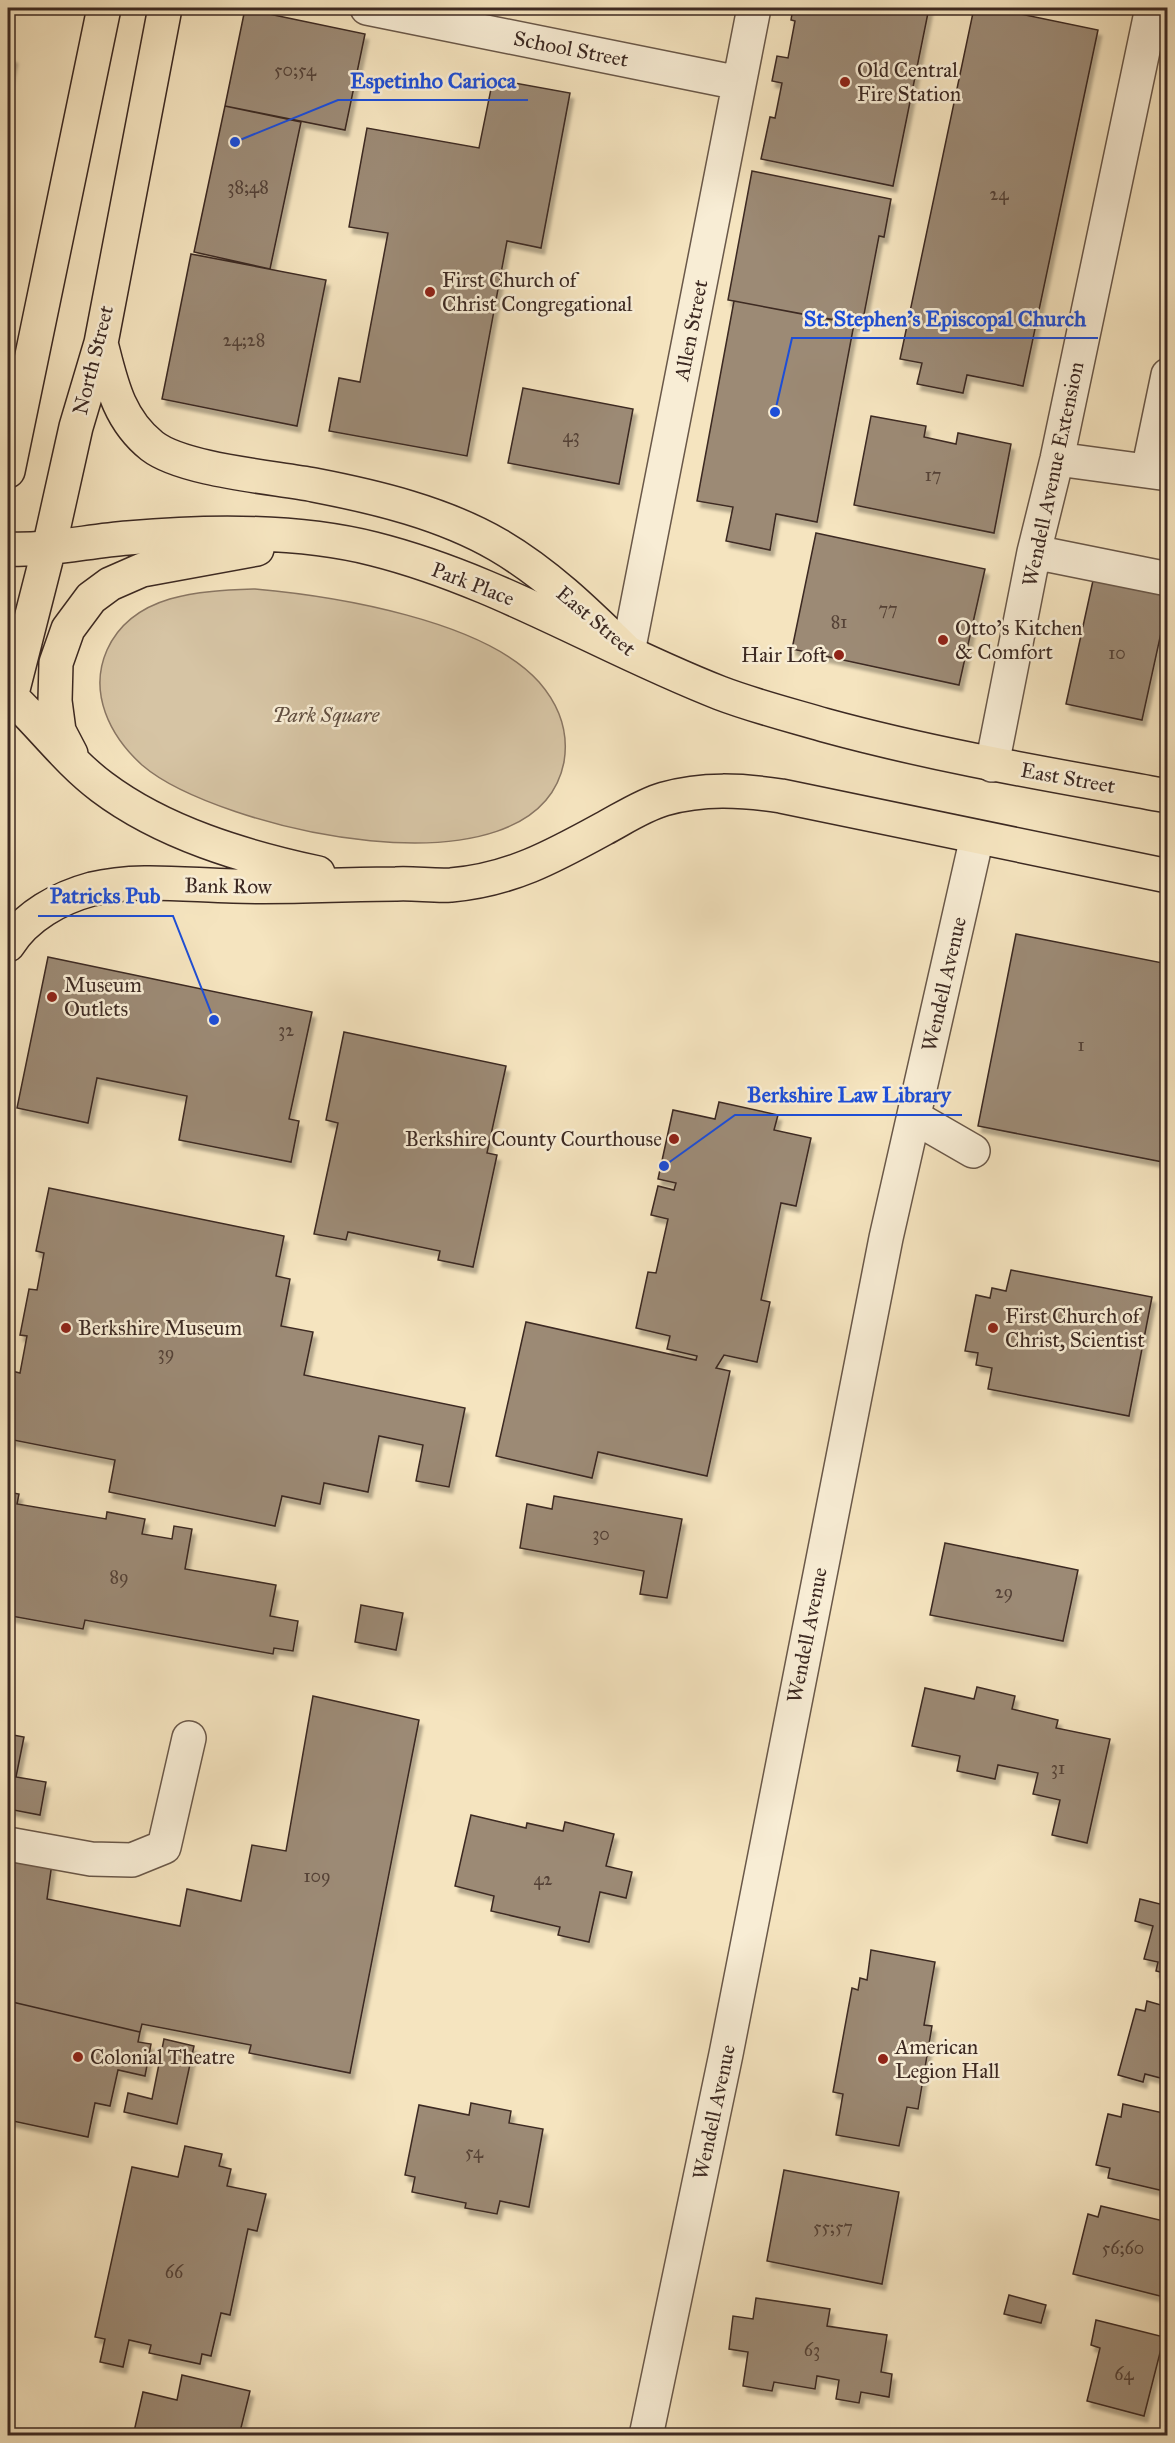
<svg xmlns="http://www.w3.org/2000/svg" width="1175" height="2443" viewBox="0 0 1175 2443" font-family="'IM FELL Great Primer',serif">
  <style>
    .green { fill: #d6c4a4; stroke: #897663; stroke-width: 1.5 }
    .building { fill: #9c8a74; stroke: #3c2922; stroke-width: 1.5; filter: url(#shadow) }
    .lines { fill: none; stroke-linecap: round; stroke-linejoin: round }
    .minor-casing { stroke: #6a5849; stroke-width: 36 }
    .major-casing { stroke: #3c2922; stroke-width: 36 }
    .highway-casing { stroke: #3c2922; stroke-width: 36 }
    .minor { stroke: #f8edd5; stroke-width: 33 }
    .major { stroke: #f5e4bf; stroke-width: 33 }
    .highway { stroke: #f5e4bf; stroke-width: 33 }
    .poi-dot { fill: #8f2418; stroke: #f8edd5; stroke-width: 2 }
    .labels { text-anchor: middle; stroke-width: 5; stroke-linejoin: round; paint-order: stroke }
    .number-label { font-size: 18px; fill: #544136 }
    .street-label { font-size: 21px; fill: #3c2922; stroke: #f8edd5 }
    .poi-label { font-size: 21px; fill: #3c2922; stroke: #f8edd5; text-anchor: start }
    .park-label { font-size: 21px; font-style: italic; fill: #625042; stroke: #f8edd5 }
    .leader { fill: none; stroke: #1d4ed8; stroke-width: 2 }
    .callout-dot { fill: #1d4ed8; stroke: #f8edd5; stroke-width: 2 }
    .callout-label { font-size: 22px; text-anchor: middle; font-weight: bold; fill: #1d4ed8; stroke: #f8edd5; stroke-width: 5; stroke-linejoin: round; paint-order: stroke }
  </style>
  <defs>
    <filter id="shadow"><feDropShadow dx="3.5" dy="6" stdDeviation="1.5" flood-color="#0004"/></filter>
  </defs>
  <rect width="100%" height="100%" fill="#f5e4bf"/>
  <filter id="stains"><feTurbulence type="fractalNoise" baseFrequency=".00333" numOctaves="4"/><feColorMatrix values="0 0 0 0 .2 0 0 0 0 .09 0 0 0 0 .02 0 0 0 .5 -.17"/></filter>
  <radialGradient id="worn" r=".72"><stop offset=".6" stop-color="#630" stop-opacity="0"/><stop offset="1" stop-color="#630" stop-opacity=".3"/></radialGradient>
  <!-- green -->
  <path class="green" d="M255 589C334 596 484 620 539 682 559 705 569 732 564 762 536 904 216 829 142 765 110 736 88 693 107 650 133 593 201 591 255 589Z"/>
  <!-- building -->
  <path class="building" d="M793 8H929L893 186 761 159 770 117 775 118 782 83 772 81 777 56 788 58 795 21 791 20Z
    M974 8H991L1098 30 1023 386 967 375 963 393 917 384 922 363 900 359Z
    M245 9 365 34 345 130 225 106Z
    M8 55 14 58 8 85Z
    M493 79 570 93 541 248 507 241 467 456 329 431 339 378 360 382 388 233 349 227 367 128 479 148Z
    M225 106 301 122 270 269 194 252Z
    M752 171 891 199 884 237 879 236 862 325 728 300Z
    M191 254 326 280 297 426 162 399Z
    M734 301 854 324 817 522 776 514 770 550 726 541 733 507 697 501Z
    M523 388 633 409 619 484 508 463Z
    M871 416 926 426 924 437 956 444 958 433 1011 444 994 533 854 505Z
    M816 533 985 569 959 685 792 649Z
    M1094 576 1168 592V601L1142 720 1066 704Z
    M1016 934 1168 964V1163L978 1126Z
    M48 957 312 1012 289 1119 299 1121 291 1162 179 1140 187 1096 97 1078 88 1123 17 1108Z
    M344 1032 506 1066 487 1153 497 1155 473 1267 438 1260 440 1251 348 1232 346 1240 314 1234 338 1123 326 1120Z
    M719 1102 778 1115 774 1130 811 1138 796 1206 781 1203 761 1300 770 1302 757 1362 724 1355 716 1368 730 1371 707 1476 598 1452 592 1478 496 1456 526 1322 696 1360 697 1356 667 1349 670 1336 636 1328 648 1272 656 1273 668 1219 651 1215 658 1186 674 1190 676 1183 658 1179 673 1110 715 1119Z
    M49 1188 284 1236 276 1276 290 1279 281 1326 313 1332 304 1375 465 1408 449 1487 416 1481 423 1445 379 1436 368 1492 324 1483 320 1504 282 1496 275 1526 109 1492 115 1460 8 1439V1370L20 1373 27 1336 20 1335 29 1289 37 1290 44 1253 36 1251Z
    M1011 1270 1152 1297 1129 1416 988 1389 992 1368 976 1365 978 1353 965 1351 976 1295 990 1298 992 1288 1006 1291Z
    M8 1492 19 1494 17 1504 106 1519 107 1512 145 1519 142 1534 172 1539 174 1526 192 1529 185 1569 276 1585 270 1616 298 1621 293 1651 274 1648 273 1654 85 1620 83 1629 11 1616 13 1604 8 1603Z
    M554 1496 682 1519 667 1598 640 1594 644 1571 520 1548 527 1504 552 1509Z
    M945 1543 1078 1570 1063 1641 930 1615Z
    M361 1605 403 1613 396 1650 355 1642Z
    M977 1687 1015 1696 1012 1709 1058 1720 1056 1728 1110 1739 1087 1843 1052 1835 1060 1800 1033 1794 1038 1773 998 1765 995 1779 957 1771 960 1756 912 1746 925 1688 974 1699Z
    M313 1696 419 1720 350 2073 249 2053 251 2045 142 2024 140 2032 8 2001V1854L52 1863 47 1899 180 1926 187 1889 241 1901 252 1845 286 1851Z
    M8 1734 24 1737 16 1777 46 1782 40 1815 8 1809Z
    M471 1815 526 1828 527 1823 563 1831 565 1822 614 1834 606 1866 632 1872 626 1898 600 1892 589 1942 558 1935 560 1927 491 1911 494 1896 455 1886Z
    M1140 1899 1168 1906V1974L1156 1971 1158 1962 1144 1959 1153 1926 1135 1921Z
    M871 1950 935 1962 924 2025 932 2026 918 2109 907 2107 899 2146 836 2135 843 2094 833 2092 852 1988 858 1990 860 1978 867 1980Z
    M8 2001 140 2032 138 2042 151 2044 145 2076 118 2070 110 2106 95 2103 88 2137 8 2120Z
    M1147 2001 1168 2007V2080L1145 2074 1143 2082 1118 2075 1136 2009 1145 2011Z
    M164 2039 194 2046 177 2124 124 2112 128 2093 152 2099Z
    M471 2103 511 2111 509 2123 543 2129 529 2207 500 2201 497 2214 465 2208 466 2203 412 2192 415 2177 405 2175 419 2105 469 2115Z
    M1123 2104 1168 2114V2192L1108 2178 1110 2168 1096 2165 1108 2114 1121 2117Z
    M185 2146 222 2154 219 2166 231 2169 227 2186 266 2194 257 2231 248 2229 230 2315 221 2313 211 2356 202 2354 200 2364 149 2353 151 2345 129 2340 123 2367 100 2362 105 2339 95 2337 132 2167 178 2177Z
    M784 2170 899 2192 882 2284 767 2261Z
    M1101 2206 1168 2222V2298L1073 2274 1088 2214 1098 2217Z
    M1009 2295 1046 2305 1041 2323 1004 2314Z
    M756 2298 830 2309 827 2326 887 2335 881 2372 892 2374 889 2397 861 2392 859 2403 836 2399 839 2380 817 2376 815 2389 774 2382 772 2391 743 2386 748 2352 729 2349 733 2316 753 2319Z
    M1096 2320 1164 2337 1144 2416 1087 2401 1100 2348 1091 2345Z
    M182 2375 250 2391 239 2436H202L187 2432 186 2436H133L143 2392 177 2400Z"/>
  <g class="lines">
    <defs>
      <path id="minor" d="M367 8 739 83
        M1057 459 1168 474
        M1148 471 1168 375
        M1034 552 1168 579
        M628 652 754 8
        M992 765 1034 552 1057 459 1152 8
        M914 1117 973 1151
        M8 1844 91 1859 132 1860 164 1847 189 1738
        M646 2436 726 2054 886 1238 977 837"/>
      <path id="major" d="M101 343C111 382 118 419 152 446 183 470 272 477 314 485 376 497 443 513 498 545 546 573 585 611 624 649
        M8 471 104 8
        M49 548 76 427 101 343 165 8"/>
      <path id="highway" d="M8 549C48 551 88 541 128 538 205 531 299 530 374 549 497 580 604 648 720 693 754 706 790 715 824 725 937 756 1052 775 1168 796
        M8 694C40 723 66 760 102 787 163 833 244 857 318 873
        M8 709 49 548
        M71 754 59 731 55 701 56 663 68 629 91 598 110 584 142 570 257 549
        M8 945C26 916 59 898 92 889 137 878 187 885 233 886 287 888 342 884 396 884 414 883 433 886 451 885 510 880 552 857 603 829 622 819 643 805 664 799 703 788 741 790 781 796L1168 876"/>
    </defs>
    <!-- minor casing -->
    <use href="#minor" class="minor-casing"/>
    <!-- major casing -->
    <use href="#major" class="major-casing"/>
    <!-- highway casing -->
    <use href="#highway" class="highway-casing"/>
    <!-- minor -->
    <use href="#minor" class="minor"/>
    <!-- major -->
    <use href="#major" class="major"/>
    <!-- highway -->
    <use href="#highway" class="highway"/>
  </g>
  <!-- markers -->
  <g class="poi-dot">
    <circle cx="845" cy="82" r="6"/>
    <circle cx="430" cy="292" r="6"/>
    <circle cx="943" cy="640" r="6"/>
    <circle cx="839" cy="655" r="6"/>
    <circle cx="52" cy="997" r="6"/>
    <circle cx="674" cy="1139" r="6"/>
    <circle cx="66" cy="1328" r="6"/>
    <circle cx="993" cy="1328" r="6"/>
    <circle cx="78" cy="2057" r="6"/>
    <circle cx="883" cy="2059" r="6"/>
  </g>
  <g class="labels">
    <!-- number labels -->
    <g class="number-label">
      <text x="295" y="76">50;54</text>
      <text x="248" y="193">38;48</text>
      <text x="999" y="200">24</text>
      <text x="244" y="346">24;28</text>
      <text x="571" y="442">43</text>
      <text x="933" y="481">17</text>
      <text x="888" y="615">77</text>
      <text x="839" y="628">81</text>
      <text x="1117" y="659">10</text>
      <text x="286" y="1036">32</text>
      <text x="1081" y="1051">1</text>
      <text x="166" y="1359">39</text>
      <text x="601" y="1540">30</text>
      <text x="119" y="1583">89</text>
      <text x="1004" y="1598">29</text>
      <text x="1058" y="1774">31</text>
      <text x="317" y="1882">109</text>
      <text x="543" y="1885">42</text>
      <text x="474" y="2158">54</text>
      <text x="833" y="2233">55;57</text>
      <text x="1123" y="2254">56;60</text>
      <text x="174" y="2278">66</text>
      <text x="812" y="2356">63</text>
      <text x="1124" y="2380">64</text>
    </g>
    <!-- street labels -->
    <g class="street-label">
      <text transform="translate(571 49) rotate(11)" y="7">School Street</text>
      <text transform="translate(691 330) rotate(-79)" y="7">Allen Street</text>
      <text transform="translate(93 360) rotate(-76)" y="7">North Street</text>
      <text transform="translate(1053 474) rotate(-78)" y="7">Wendell Avenue Extension</text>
      <text transform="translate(473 584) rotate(21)" y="7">Park Place</text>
      <text transform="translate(596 621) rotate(40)" y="7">East Street</text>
      <text transform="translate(1068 778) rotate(10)" y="7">East Street</text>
      <text transform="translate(228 886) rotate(1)" y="7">Bank Row</text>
      <text transform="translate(944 984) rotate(-77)" y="7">Wendell Avenue</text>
      <text transform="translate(807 1635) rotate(-79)" y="7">Wendell Avenue</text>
      <text transform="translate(714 2112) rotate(-78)" y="7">Wendell Avenue</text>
    </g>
    <!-- poi labels -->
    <g class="poi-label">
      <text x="857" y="77">Old Central<tspan x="857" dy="24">Fire Station</tspan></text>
      <text x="442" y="287">First Church of<tspan x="442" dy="24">Christ Congregational</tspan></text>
      <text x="955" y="635">Otto's Kitchen<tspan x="955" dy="24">&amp; Comfort</tspan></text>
      <text x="827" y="662" text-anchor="end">Hair Loft</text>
      <text x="64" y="992">Museum<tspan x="64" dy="24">Outlets</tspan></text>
      <text x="662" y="1146" text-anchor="end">Berkshire County Courthouse</text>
      <text x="1005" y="1323">First Church of<tspan x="1005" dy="24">Christ, Scientist</tspan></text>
      <text x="78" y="1335">Berkshire Museum</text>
      <text x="895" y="2054">American<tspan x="895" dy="24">Legion Hall</tspan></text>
      <text x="90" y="2064">Colonial Theatre</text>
    </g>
    <!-- park labels -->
    <g class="park-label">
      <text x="326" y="722">Park Square</text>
    </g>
  </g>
  <!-- callouts -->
  <path class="leader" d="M235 142L338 100H528M775 412L792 338H1098M214 1020L173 916H38M664 1166L735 1115H962"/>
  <g class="callout-dot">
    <circle cx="235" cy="142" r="6"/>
    <circle cx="775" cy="412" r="6"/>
    <circle cx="214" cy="1020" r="6"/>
    <circle cx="664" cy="1166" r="6"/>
  </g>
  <g class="callout-label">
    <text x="433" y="88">Espetinho Carioca</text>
    <text x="945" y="326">St. Stephen's Episcopal Church</text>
    <text x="105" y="903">Patricks Pub</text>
    <text x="849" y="1102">Berkshire Law Library</text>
  </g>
  <!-- margin -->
  <rect width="1175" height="2443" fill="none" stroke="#f5e4bf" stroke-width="30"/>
  <rect x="9" y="9" width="1157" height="2425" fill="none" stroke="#3c2922" stroke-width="3"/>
  <rect x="15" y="15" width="1145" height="2413" fill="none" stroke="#3c2922" stroke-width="1.5"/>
  <rect width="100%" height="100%" filter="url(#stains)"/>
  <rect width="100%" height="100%" fill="url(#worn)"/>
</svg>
